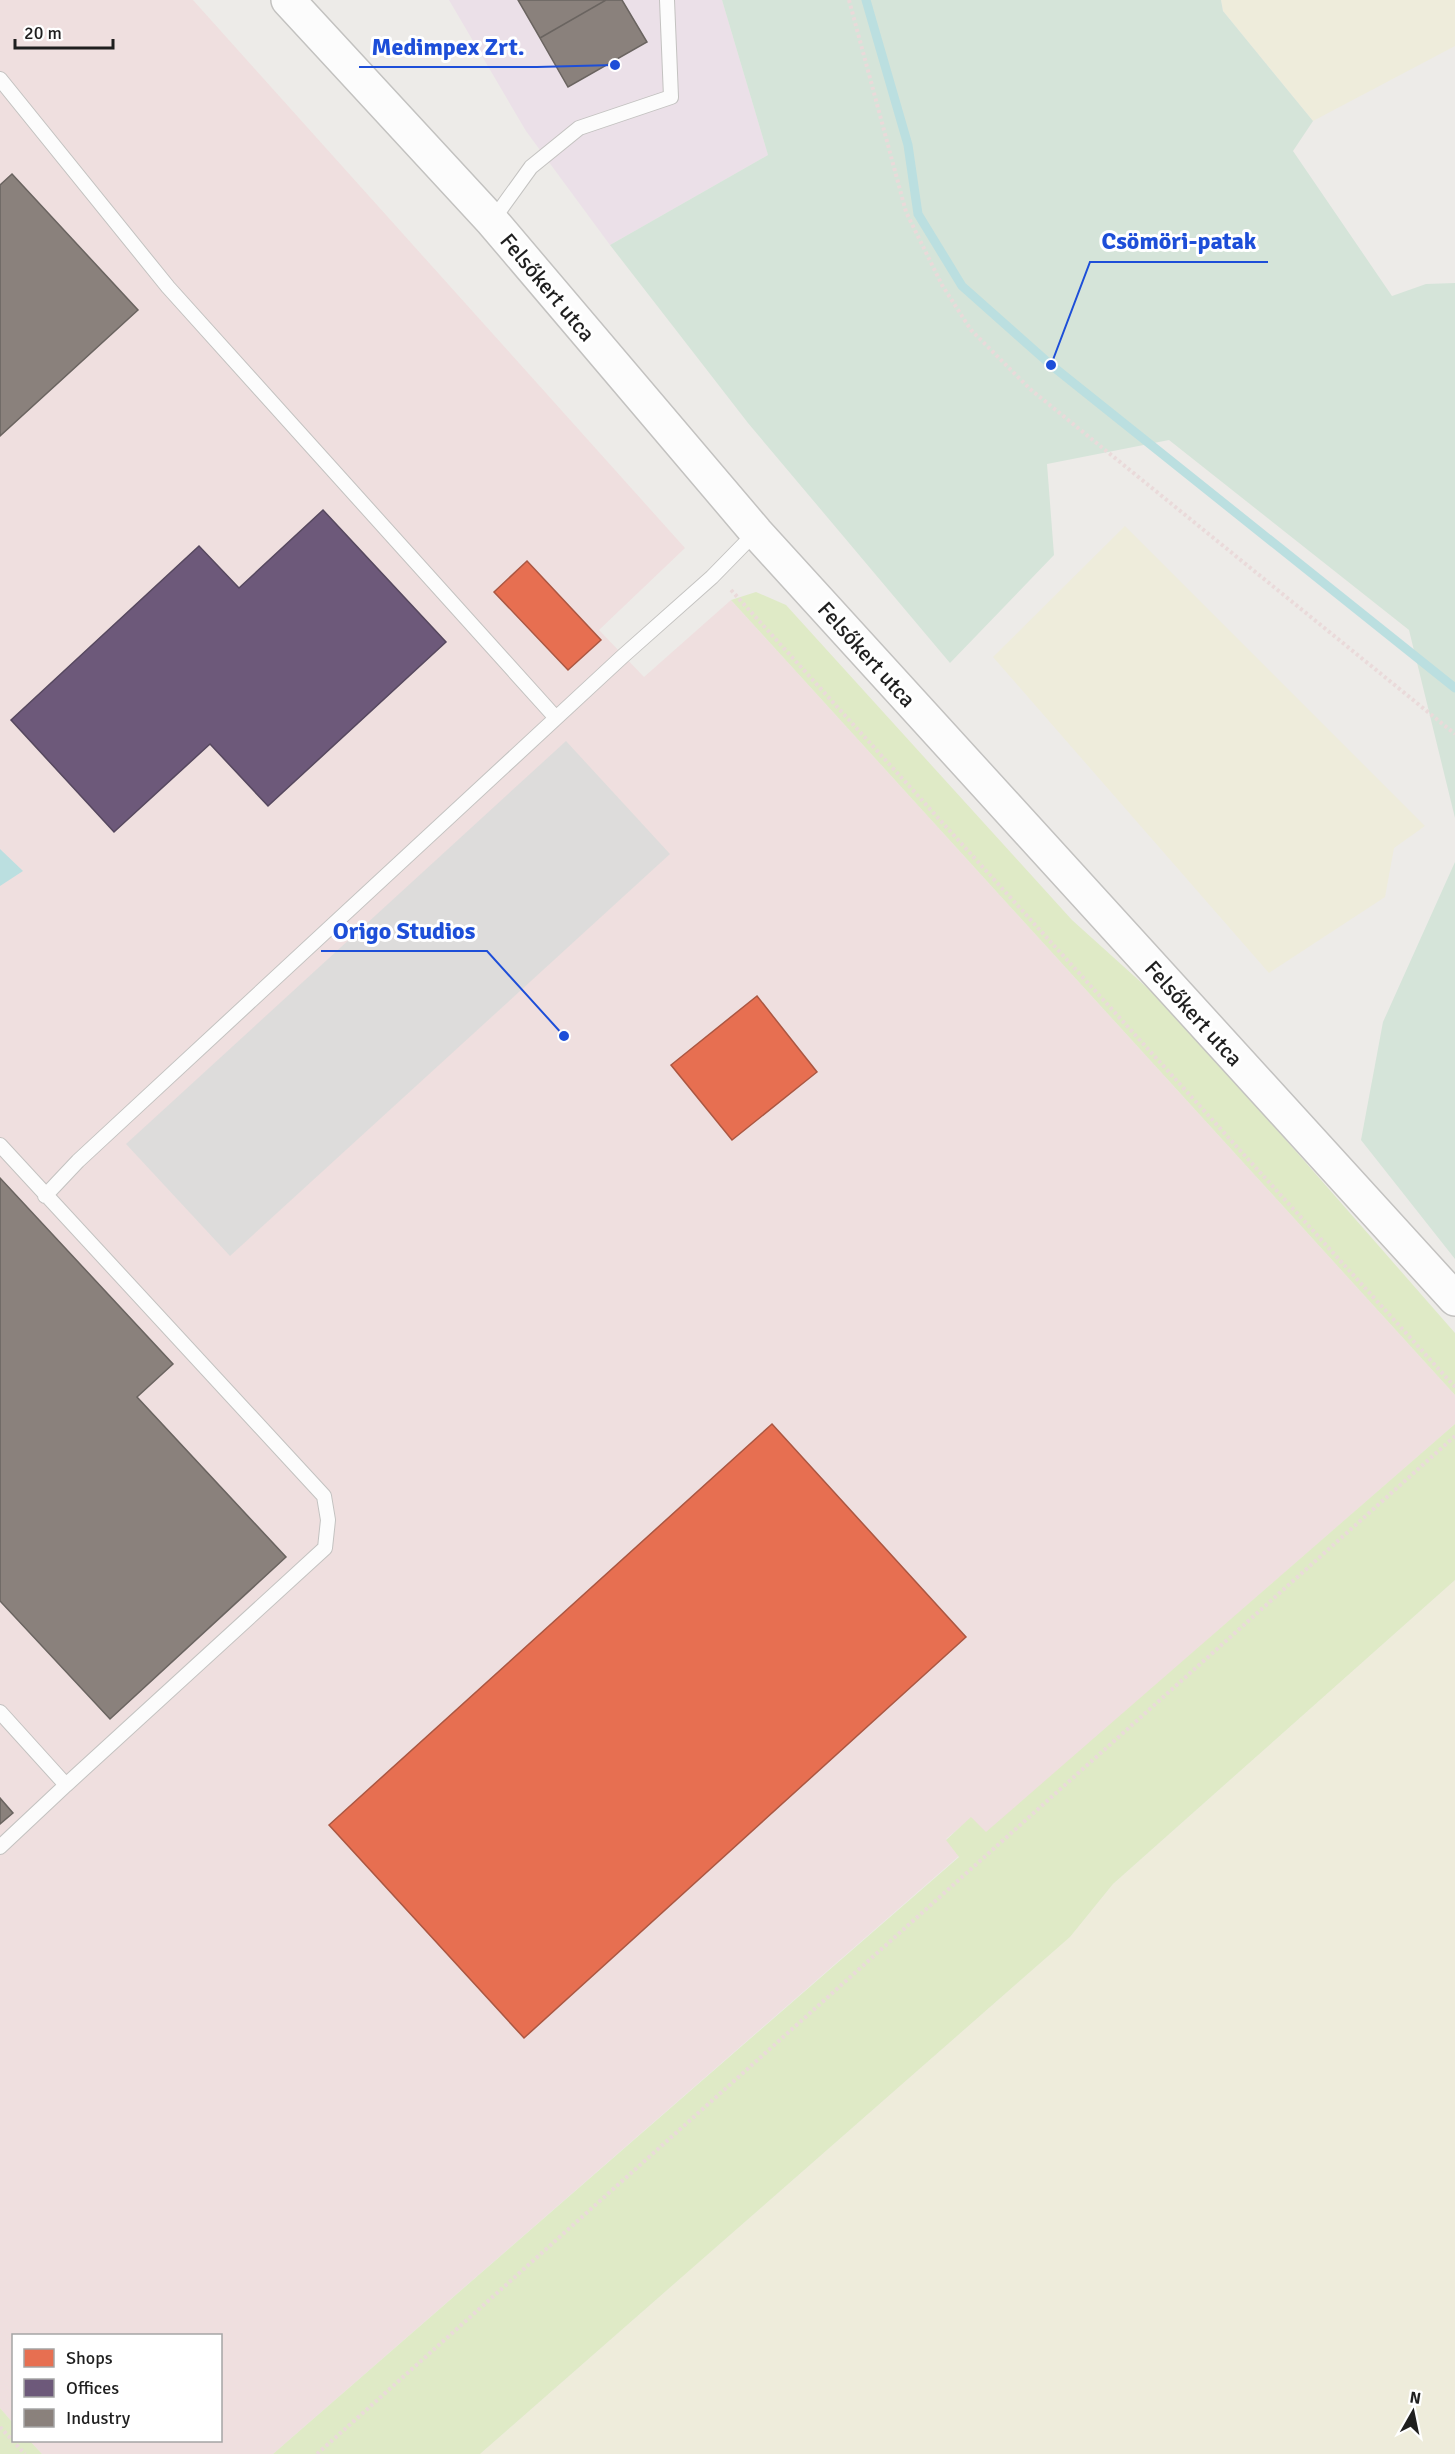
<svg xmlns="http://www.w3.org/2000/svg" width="1455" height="2454" viewBox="0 0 1455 2454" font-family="Signika,sans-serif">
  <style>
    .commercial { fill: #efdfdf }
    .industrial { fill: #ebe0e8 }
    .farmland { fill: #eeecdb }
    .grass { fill: #dfeac6 }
    .wetland { fill: #d5e4d9 }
    .parking { fill: #dddcdb }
    .water { fill: #bbdfe0 }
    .shops { fill: #e76f51; stroke: #ab5742; stroke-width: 1.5 }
    .offices { fill: #6d597a; stroke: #56485f; stroke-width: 1.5 }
    .industry { fill: #8a817c; stroke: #6a6460; stroke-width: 1.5 }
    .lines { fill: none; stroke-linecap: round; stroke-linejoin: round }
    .stream { stroke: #bbdfe0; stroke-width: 9 }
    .service-casing { stroke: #c3c2c0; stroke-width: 16 }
    .tertiary-casing { stroke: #c3c2c0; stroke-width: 36 }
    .path { stroke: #eadada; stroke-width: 4; stroke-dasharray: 3 3; stroke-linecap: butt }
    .service { stroke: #fcfcfc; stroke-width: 14 }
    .tertiary { stroke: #fcfcfc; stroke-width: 33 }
    .labels { text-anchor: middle; stroke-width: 6; stroke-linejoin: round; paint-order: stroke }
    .street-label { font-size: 22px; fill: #1f1f1f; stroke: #fff }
    .leader { fill: none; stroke: #1d4ed8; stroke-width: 2 }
    .callout-dot { fill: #1d4ed8; stroke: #fff; stroke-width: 2 }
    .callout-label { font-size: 24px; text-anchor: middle; font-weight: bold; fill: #1d4ed8; stroke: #fff; stroke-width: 6; stroke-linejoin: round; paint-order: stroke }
  </style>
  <rect width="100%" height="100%" fill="#edebe8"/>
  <!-- commercial -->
  <path class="commercial" d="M0 0H193L685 548 599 630 644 677 731 600 1455 1395V1424L986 1833 971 1818 946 1839 959 1856 273 2454H42L30 2441 220 2440V2336H14L13 2423 0 2408Z"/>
  <!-- industrial -->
  <path class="industrial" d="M449 0H722L768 155 610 245 526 131Z"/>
  <!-- farmland -->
  <path class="farmland" d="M1221 0H1455V46L1313 121 1223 11Z
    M1125 526 1425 826 1394 848 1385 897 1269 973 993 657Z
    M1455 1580V2454H480L1070 1937 1113 1884Z"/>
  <!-- grass -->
  <path class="grass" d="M756 592 786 605 1072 920 1174 1012 1455 1333V1395L731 600Z
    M1455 1424V1580L1113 1884 1070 1937 480 2454H273L959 1857 946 1840 971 1817 986 1832Z
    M0 2408 13 2423 14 2440 30 2441 42 2454H0Z"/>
  <!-- wetland -->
  <path class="wetland" d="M722 0H1221L1223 11 1313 121 1293 151 1392 296 1426 284 1455 283V818L1409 630 1169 440 1047 464 1054 555 950 663 748 423 610 245 768 155Z
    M1455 862V1259L1361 1140 1383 1022Z"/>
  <!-- parking -->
  <path class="parking" d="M566 741 670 854 230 1256 126 1144Z"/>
  <!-- water -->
  <path class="water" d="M0 849 23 871 0 886Z"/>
  <!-- shops -->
  <path class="shops" d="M527 561 601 640 568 670 494 592Z
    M757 996 817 1072 732 1140 671 1065Z
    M772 1424 966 1637 524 2038 329 1825Z"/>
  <!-- offices -->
  <path class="offices" d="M323 510 446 642 268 806 210 744 114 832 11 720 199 546 239 588Z"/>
  <!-- industry -->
  <path class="industry" d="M518 0H606L540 38Z
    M606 0H622L647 42 568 87 540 38Z
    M12 174 138 310 0 436V185Z
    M0 1178 173 1364 137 1397 286 1557 110 1719 0 1601Z
    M0 1798 13 1813 0 1824Z"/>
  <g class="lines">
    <!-- stream -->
    <path class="stream" d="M866 0 908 145 918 214 962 286 1051 365 1455 688"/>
    <defs>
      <path id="service" d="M0 79 168 287 556 718
        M492 221 531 167 579 128 671 97 667 0
        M0 1145 324 1496 328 1520 325 1548 66 1785 0 1712
        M45 1196 78 1161 623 656 712 577 756 532
        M0 1847 66 1785"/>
      <path id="tertiary" d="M288 0 492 221 756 532 1455 1299"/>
    </defs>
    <!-- service casing -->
    <use href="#service" class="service-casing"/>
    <!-- tertiary casing -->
    <use href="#tertiary" class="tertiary-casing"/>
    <!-- path -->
    <path class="path" d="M849 0 906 212 942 285 971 330 1030 389 1455 734
      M731 590 1455 1387
      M0 2427 25 2454
      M317 2454 1455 1436"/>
    <!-- service -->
    <use href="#service" class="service"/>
    <!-- tertiary -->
    <use href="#tertiary" class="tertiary"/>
  </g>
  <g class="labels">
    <!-- street labels -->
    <g class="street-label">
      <text transform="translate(548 287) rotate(50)" y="8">Felsőkert utca</text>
      <text transform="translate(867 654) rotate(48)" y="8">Felsőkert utca</text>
      <text transform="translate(1194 1013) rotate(48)" y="8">Felsőkert utca</text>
    </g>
  </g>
  <!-- callouts -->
  <path class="leader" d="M615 65L537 67H359M1051 365L1090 262H1268M564 1036L487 951H321"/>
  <g class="callout-dot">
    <circle cx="615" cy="65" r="6"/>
    <circle cx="1051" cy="365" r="6"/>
    <circle cx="564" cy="1036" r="6"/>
  </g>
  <g class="callout-label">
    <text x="448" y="55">Medimpex Zrt.</text>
    <text x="1179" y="249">Csömöri-patak</text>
    <text x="404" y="939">Origo Studios</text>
  </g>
  <!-- legend -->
  <rect x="12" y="2334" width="210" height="108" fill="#ffffff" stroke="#a5a5a5" stroke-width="1.5"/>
  <rect x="24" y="2349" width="30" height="18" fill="#e76f51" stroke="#a5a5a5" stroke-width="1.5"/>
  <text x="66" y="2364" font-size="18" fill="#1f1f1f">Shops</text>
  <rect x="24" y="2379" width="30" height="18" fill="#6d597a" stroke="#a5a5a5" stroke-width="1.5"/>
  <text x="66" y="2394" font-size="18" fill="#1f1f1f">Offices</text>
  <rect x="24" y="2409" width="30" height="18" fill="#8a817c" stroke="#a5a5a5" stroke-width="1.5"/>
  <text x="66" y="2424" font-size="18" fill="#1f1f1f">Industry</text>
  <!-- north arrow -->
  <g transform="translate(1413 2412) rotate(9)" stroke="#ffffff" stroke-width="4.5" paint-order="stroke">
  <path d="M0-4.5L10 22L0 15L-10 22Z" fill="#1f1f1f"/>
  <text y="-9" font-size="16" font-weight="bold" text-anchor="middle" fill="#1f1f1f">N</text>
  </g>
  <!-- scale -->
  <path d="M15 39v9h98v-9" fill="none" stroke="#1f1f1f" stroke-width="3"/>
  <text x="24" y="39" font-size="18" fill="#1f1f1f" stroke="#ffffff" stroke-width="4.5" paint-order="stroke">20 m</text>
</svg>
